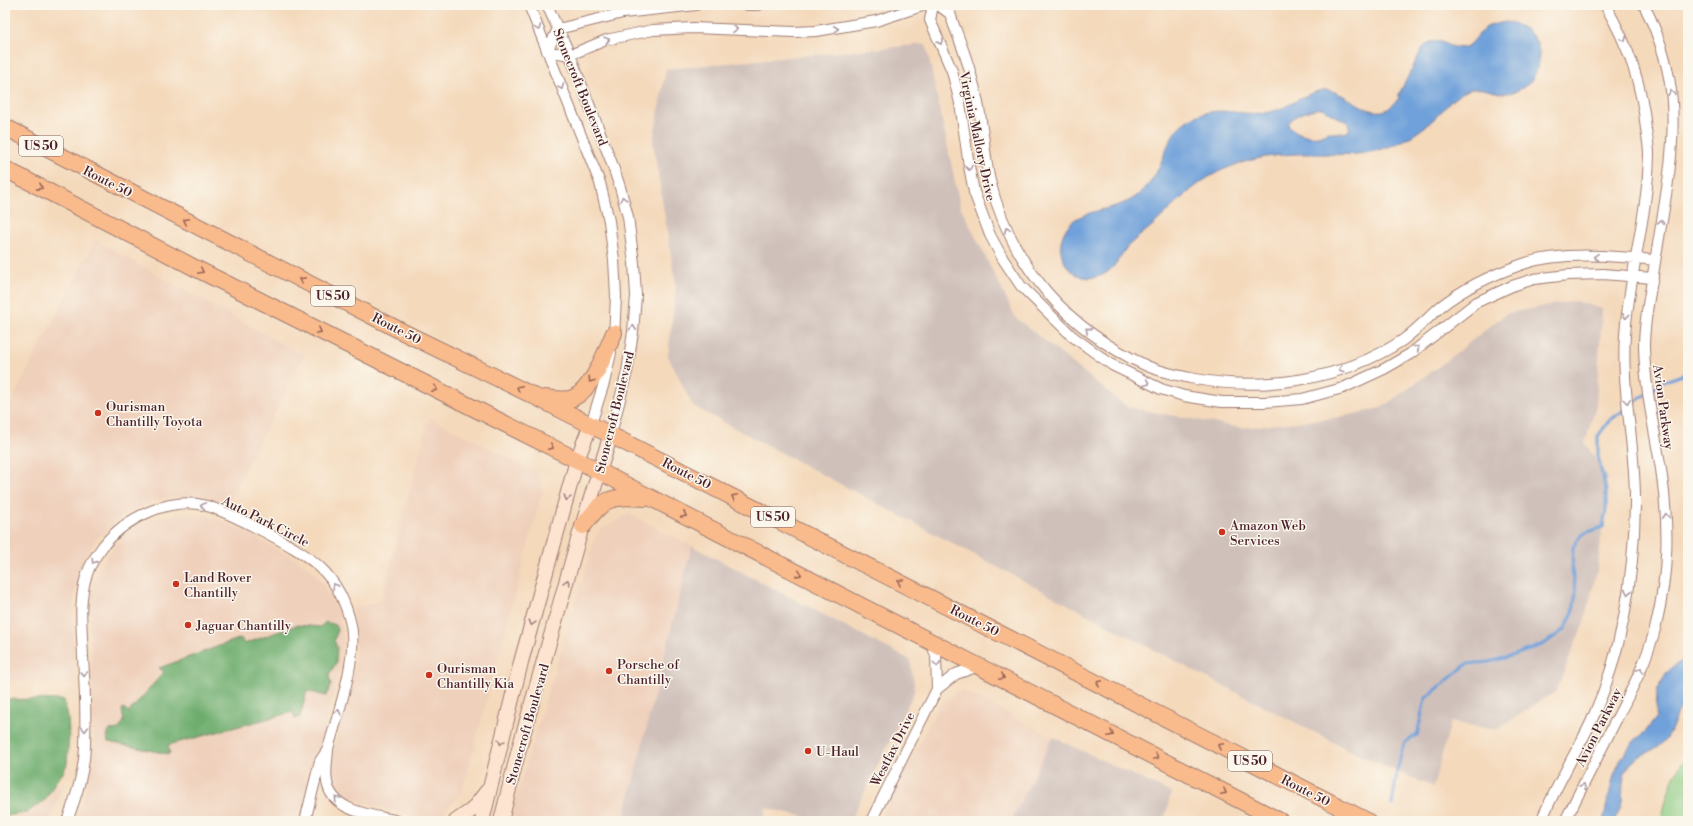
<svg xmlns="http://www.w3.org/2000/svg" width="1693" height="826" viewBox="0 0 1693 826" font-family="'Libre Bodoni',serif">
  <style>
    .built { fill: #efd0bb }
    .industrial { fill: #cfc0ba }
    .green { fill: #89c980; stroke: #6a7456 }
    .forest { fill: #6ead6e; stroke: #5c664c }
    .water { fill: #6fa1da; stroke: #5c6082; fill-rule: evenodd }
    .lines { fill: none; stroke-linecap: round; stroke-linejoin: round }
    .stream { stroke: #6fa1da; stroke-width: 3 }
    .minor-casing { stroke: #9f7c73; stroke-width: 12 }
    .secondary-casing { stroke: #9f7c73; stroke-width: 16 }
    .trunk-casing { stroke: #9f7c73; stroke-width: 18 }
    .minor { stroke: #fff; stroke-width: 10 }
    .secondary { stroke: #fde4d1; stroke-width: 14 }
    .trunk { stroke: #fabb8c; stroke-width: 16 }
    .oneway { stroke: #ae9aa0 }
    .oneway2 { stroke: #996557 }
    .oneway3 { stroke: #a4827e }
    .poi-dot { fill: #c8321e; stroke: #fbf7ec; stroke-width: 1.5 }
    .labels { text-anchor: middle; stroke-width: 3; stroke-linejoin: round; paint-order: stroke }
    .shield { fill: #fbf7ec; stroke: #7f6065; stroke-width: 1 }
    .shield-label { font-size: 12px; font-weight: bold; fill: #4a1f2b }
    .street-label { font-size: 13px; fill: #4a1f2b; stroke: #fbf7ec }
    .poi-label { font-size: 13px; fill: #4a1f2b; stroke: #fbf7ec; text-anchor: start }
  </style>
  <rect width="100%" height="100%" fill="#fbf7ec"/>
  <filter id="ink" filterUnits="userSpaceOnUse"><feTurbulence type="fractalNoise" baseFrequency=".025" numOctaves="2"/><feDisplacementMap in="SourceGraphic" scale="8" xChannelSelector="R" yChannelSelector="G"/><feConvolveMatrix kernelMatrix="1 2 1 2 8 2 1 2 1" color-interpolation-filters="sRGB"/></filter>
  <filter id="wash" filterUnits="userSpaceOnUse"><feTurbulence type="fractalNoise" baseFrequency=".012" numOctaves="4" result="noise"/><feDisplacementMap in="SourceGraphic" scale="16" xChannelSelector="R" yChannelSelector="G"/><feGaussianBlur stdDeviation="0.9" result="paint"/><feColorMatrix in="noise" values="0 0 0 0 0 0 0 0 0 0 0 0 0 0 0 0 0 1.4 0 .05"/><feComposite in="paint" operator="in"/></filter>
  <g filter="url(#wash)">
    <rect width="100%" height="100%" fill="#f4d9bb"/>
    <!-- built -->
    <path class="built" d="M95 240 304 356 228 502 201 496H192L173 497 155 500 137 508 122 517 96 539 82 565 75 589 73 610 75 685 5 680V414Z
      M429 417 538 473 543 489 462 793 439 817 426 819 335 796 327 778 356 661 353 609 381 600Z
      M177 514 205 515 218 519 244 531 293 558 308 567 320 579 338 610 343 638 341 661 302 821H76L87 788 93 762 94 741 90 609 91 595 94 581 103 562 116 544 126 535 136 527 150 520Z
      M629 514 692 546 623 821H509L595 538 601 529Z
      M960 689 1053 737 1011 821H879L939 705Z
      M66 779 49 821H11Z"/>
    <!-- industrial -->
    <path class="industrial" d="M926 44 960 206 1016 318 1127 407 1241 428 1334 418 1381 408 1441 365 1507 313 1575 301 1602 309 1596 405 1585 443 1607 478 1598 567 1584 622 1556 691 1496 730 1451 722 1433 787 1359 755 1190 669 693 406 668 356 676 287 653 142 666 69Z
      M692 546 910 660 915 690 850 821H823L766 808 763 821H623Z
      M1053 737 1171 793 1164 821H1011Z"/>
    <!-- green -->
    <path class="green" d="M1688 756V821H1661C1667 797 1671 774 1688 756Z"/>
    <!-- forest -->
    <path class="forest" d="M326 622 336 625 337 633 334 640 337 647 336 663 329 675 331 685 326 696 307 691 300 717 295 719 293 712 168 745 170 753 168 754 108 742 107 735 110 730 119 729 124 721 122 711 123 708 129 712 164 672 159 668 241 638 244 644 297 625 320 627Z
      M5 699 64 700 68 717 69 735 67 764 63 773 56 781 45 800 26 813 5 816Z"/>
    <!-- water -->
    <path class="water" d="M1506 22C1520 24 1534 32 1538 46 1540 55 1539 63 1536 72 1531 85 1517 94 1502 93 1490 92 1479 85 1466 91 1454 96 1447 106 1438 115 1423 130 1405 142 1385 148 1359 157 1342 154 1317 154 1282 153 1250 157 1218 172 1192 185 1174 206 1153 225 1145 232 1136 238 1128 246 1119 256 1115 271 1100 276 1070 286 1049 251 1068 226 1081 208 1119 212 1139 194 1146 188 1154 179 1158 169 1167 151 1169 132 1188 120 1217 102 1239 118 1270 112 1290 108 1305 92 1324 90 1344 89 1369 120 1388 109 1392 106 1395 101 1399 99L1398 96 1422 49C1438 30 1448 52 1465 47 1473 45 1476 36 1483 30 1489 24 1497 24 1506 22ZM1322 108 1339 118 1347 122C1356 136 1337 133 1330 132 1326 132 1322 135 1318 136 1310 138 1292 132 1288 125 1291 115 1313 109 1322 108Z
      M1688 658V701C1673 711 1676 728 1665 740 1654 754 1633 753 1625 773 1622 783 1623 791 1622 801 1621 808 1617 815 1614 821H1603L1614 775 1621 759 1632 743 1646 731 1656 718 1657 691 1666 673 1677 664Z"/>
    <g class="lines">
      <!-- stream -->
      <path class="stream" d="M1650 391 1665 381 1688 373
        M1392 805 1397 771 1404 743 1417 735 1425 699 1467 664 1489 662 1515 655 1544 644 1565 629 1573 612 1576 592 1572 570 1573 547 1582 534 1603 527 1606 510V490L1598 457V436L1609 421 1646 394"/>
    </g>
  </g>
  <g filter="url(#ink)">
    <g class="lines">
      <defs>
        <path id="minor" d="M529 5 600 183 609 221 614 260 616 296 614 338
          M547 5 570 55 611 161 620 187 628 217 634 263 636 296 633 332 627 372 611 434
          M747 5H759
          M933 5 930 20 952 71 960 103 969 166 974 192 990 235 1003 259 1021 286 1072 336 1112 365 1161 389 1184 396 1222 402H1265L1302 399 1343 388 1384 369 1410 354 1477 302 1512 286 1534 279 1568 275 1603 274 1653 278
          M938 5C942 8 947 11 950 14 952 18 953 24 955 28 961 44 967 59 971 75 976 92 980 110 982 128 985 146 986 164 990 181 1012 267 1068 330 1147 366 1161 372 1176 375 1190 378 1262 392 1341 381 1403 340 1416 330 1428 318 1440 307 1464 288 1494 274 1523 264 1562 251 1615 256 1655 260
          M547 51 570 55 606 40 653 30 693 28 794 32 816 31 876 21 925 5
          M547 51 558 29 623 13 696 5
          M591 424 604 383 611 353
          M930 641 936 655 937 689
          M328 751C327 761 325 772 327 782 332 813 375 815 398 821
          M67 821C76 797 84 773 85 747 86 718 85 687 83 657 82 630 78 600 87 574 90 564 97 554 103 546 126 517 171 496 207 506 227 512 245 522 263 531 308 555 339 571 351 625 358 658 337 716 328 749L320 761 305 821
          M871 821 937 689 956 674 979 666
          M1541 821C1549 803 1558 785 1567 768 1576 750 1587 733 1594 715 1623 649 1634 575 1635 504 1636 447 1621 391 1625 335 1629 274 1648 215 1649 154 1649 146 1647 137 1646 129 1642 84 1628 44 1605 5
          M1565 821C1582 788 1598 755 1615 722 1631 691 1648 659 1656 625 1669 571 1669 523 1661 469 1654 428 1645 388 1644 347 1644 322 1649 299 1653 275 1661 220 1676 158 1672 102 1670 69 1659 35 1644 5"/>
        <path id="secondary" d="M456 821 472 810 487 791
          M482 821 521 662 577 460 591 424
          M501 821 519 749 580 533 611 434"/>
        <path id="trunk" d="M5 127 401 331 538 398 1367 821
          M5 169 197 269 577 460 1280 821
          M545 398C554 399 565 401 573 398 593 389 606 351 614 333
          M583 526C605 497 609 496 645 498"/>
      </defs>
      <!-- minor casing -->
      <use href="#minor" class="minor-casing"/>
      <!-- secondary casing -->
      <use href="#secondary" class="secondary-casing"/>
      <!-- trunk casing -->
      <use href="#trunk" class="trunk-casing"/>
      <!-- minor -->
      <use href="#minor" class="minor"/>
      <!-- secondary -->
      <use href="#secondary" class="secondary"/>
      <!-- trunk -->
      <use href="#trunk" class="trunk"/>
    </g>
    <!-- one-way arrows -->
    <defs><path id="oneway-chevron" d="M-2-3.5L2.5 0L-2 3.5" fill="none" stroke-width="1.6" stroke-linecap="round" stroke-linejoin="round"/></defs>
    <g class="oneway">
      <use href="#oneway-chevron" transform="translate(538 28) rotate(69)"/>
      <use href="#oneway-chevron" transform="translate(735 29) rotate(2)"/>
      <use href="#oneway-chevron" transform="translate(836 29) rotate(-7)"/>
      <use href="#oneway-chevron" transform="translate(1624 39) rotate(68)"/>
      <use href="#oneway-chevron" transform="translate(607 40) rotate(-18)"/>
      <use href="#oneway-chevron" transform="translate(940 42) rotate(67)"/>
      <use href="#oneway-chevron" transform="translate(561 87) rotate(68)"/>
      <use href="#oneway-chevron" transform="translate(1671 93) rotate(-99)"/>
      <use href="#oneway-chevron" transform="translate(969 168) rotate(80)"/>
      <use href="#oneway-chevron" transform="translate(623 199) rotate(-104)"/>
      <use href="#oneway-chevron" transform="translate(1661 222) rotate(-81)"/>
      <use href="#oneway-chevron" transform="translate(1007 230) rotate(-113)"/>
      <use href="#oneway-chevron" transform="translate(1596 257) rotate(-177)"/>
      <use href="#oneway-chevron" transform="translate(1626 316) rotate(96)"/>
      <use href="#oneway-chevron" transform="translate(633 328) rotate(-85)"/>
      <use href="#oneway-chevron" transform="translate(1088 330) rotate(-140)"/>
      <use href="#oneway-chevron" transform="translate(1417 348) rotate(-39)"/>
      <use href="#oneway-chevron" transform="translate(1341 369) rotate(162)"/>
      <use href="#oneway-chevron" transform="translate(1147 383) rotate(23)"/>
      <use href="#oneway-chevron" transform="translate(1627 401) rotate(83)"/>
      <use href="#oneway-chevron" transform="translate(203 506) rotate(-170)"/>
      <use href="#oneway-chevron" transform="translate(1666 516) rotate(-95)"/>
      <use href="#oneway-chevron" transform="translate(94 561) rotate(122)"/>
      <use href="#oneway-chevron" transform="translate(335 586) rotate(-121)"/>
      <use href="#oneway-chevron" transform="translate(1628 592) rotate(100)"/>
      <use href="#oneway-chevron" transform="translate(937 664) rotate(85)"/>
      <use href="#oneway-chevron" transform="translate(1640 670) rotate(-67)"/>
      <use href="#oneway-chevron" transform="translate(84 674) rotate(88)"/>
      <use href="#oneway-chevron" transform="translate(338 712) rotate(-76)"/>
      <use href="#oneway-chevron" transform="translate(85 729) rotate(90)"/>
      <use href="#oneway-chevron" transform="translate(1583 786) rotate(-63)"/>
      <use href="#oneway-chevron" transform="translate(337 799) rotate(-133)"/>
    </g>
    <g class="oneway2">
      <use href="#oneway-chevron" transform="translate(40 187) rotate(28)"/>
      <use href="#oneway-chevron" transform="translate(186 221) rotate(-153)"/>
      <use href="#oneway-chevron" transform="translate(201 271) rotate(27)"/>
      <use href="#oneway-chevron" transform="translate(302 280) rotate(-153)"/>
      <use href="#oneway-chevron" transform="translate(319 331) rotate(27)"/>
      <use href="#oneway-chevron" transform="translate(591 380) rotate(123)"/>
      <use href="#oneway-chevron" transform="translate(519 388) rotate(-154)"/>
      <use href="#oneway-chevron" transform="translate(435 389) rotate(27)"/>
      <use href="#oneway-chevron" transform="translate(551 447) rotate(27)"/>
      <use href="#oneway-chevron" transform="translate(734 497) rotate(-153)"/>
      <use href="#oneway-chevron" transform="translate(684 515) rotate(27)"/>
      <use href="#oneway-chevron" transform="translate(799 574) rotate(27)"/>
      <use href="#oneway-chevron" transform="translate(900 582) rotate(-153)"/>
      <use href="#oneway-chevron" transform="translate(1002 677) rotate(27)"/>
      <use href="#oneway-chevron" transform="translate(1099 683) rotate(-153)"/>
      <use href="#oneway-chevron" transform="translate(1111 734) rotate(27)"/>
      <use href="#oneway-chevron" transform="translate(1220 746) rotate(-153)"/>
      <use href="#oneway-chevron" transform="translate(1156 757) rotate(27)"/>
      <use href="#oneway-chevron" transform="translate(1224 792) rotate(27)"/>
    </g>
    <g class="oneway3">
      <use href="#oneway-chevron" transform="translate(567 498) rotate(106)"/>
      <use href="#oneway-chevron" transform="translate(567 582) rotate(-74)"/>
      <use href="#oneway-chevron" transform="translate(532 623) rotate(106)"/>
      <use href="#oneway-chevron" transform="translate(501 742) rotate(104)"/>
    </g>
  </g>
  <!-- markers -->
  <g class="poi-dot">
    <circle cx="98" cy="413" r="4"/>
    <circle cx="1222" cy="532" r="4"/>
    <circle cx="176" cy="584" r="4"/>
    <circle cx="188" cy="625" r="4"/>
    <circle cx="609" cy="671" r="4"/>
    <circle cx="429" cy="675" r="4"/>
    <circle cx="808" cy="751" r="4"/>
  </g>
  <g class="labels">
    <!-- shield labels -->
    <g class="shield">
      <rect x="19" y="136" width="44" height="20" rx="3"/>
      <rect x="311" y="286" width="44" height="20" rx="3"/>
      <rect x="751" y="507" width="44" height="20" rx="3"/>
      <rect x="1228" y="751" width="44" height="20" rx="3"/>
    </g>
    <g class="shield-label">
      <text x="41" y="150">US 50</text>
      <text x="333" y="300">US 50</text>
      <text x="773" y="521">US 50</text>
      <text x="1250" y="765">US 50</text>
    </g>
    <!-- street labels -->
    <g class="street-label">
      <text transform="translate(581 87) rotate(68)" y="5">Stonecroft Boulevard</text>
      <text transform="translate(978 136) rotate(78)" y="5">Virginia Mallory Drive</text>
      <text transform="translate(108 181) rotate(27)" y="5">Route 50</text>
      <text transform="translate(397 328) rotate(27)" y="5">Route 50</text>
      <text transform="translate(1664 407) rotate(82)" y="5">Avion Parkway</text>
      <text transform="translate(614 412) rotate(-76)" y="5">Stonecroft Boulevard</text>
      <text transform="translate(687 473) rotate(27)" y="5">Route 50</text>
      <text transform="translate(266 521) rotate(27)" y="5">Auto Park Circle</text>
      <text transform="translate(975 620) rotate(27)" y="5">Route 50</text>
      <text transform="translate(527 724) rotate(-74)" y="5">Stonecroft Boulevard</text>
      <text transform="translate(1598 727) rotate(-63)" y="5">Avion Parkway</text>
      <text transform="translate(892 749) rotate(-63)" y="5">Westfax Drive</text>
      <text transform="translate(1306 790) rotate(27)" y="5">Route 50</text>
    </g>
    <!-- poi labels -->
    <g class="poi-label">
      <text x="106" y="411">Ourisman<tspan x="106" dy="15">Chantilly Toyota</tspan></text>
      <text x="1230" y="530">Amazon Web<tspan x="1230" dy="15">Services</tspan></text>
      <text x="184" y="582">Land Rover<tspan x="184" dy="15">Chantilly</tspan></text>
      <text x="196" y="630">Jaguar Chantilly</text>
      <text x="617" y="669">Porsche of<tspan x="617" dy="15">Chantilly</tspan></text>
      <text x="437" y="673">Ourisman<tspan x="437" dy="15">Chantilly Kia</tspan></text>
      <text x="816" y="756">U-Haul</text>
    </g>
  </g>
  <!-- margin -->
  <rect width="1693" height="826" fill="none" stroke="#fbf7ec" stroke-width="20"/>
</svg>
